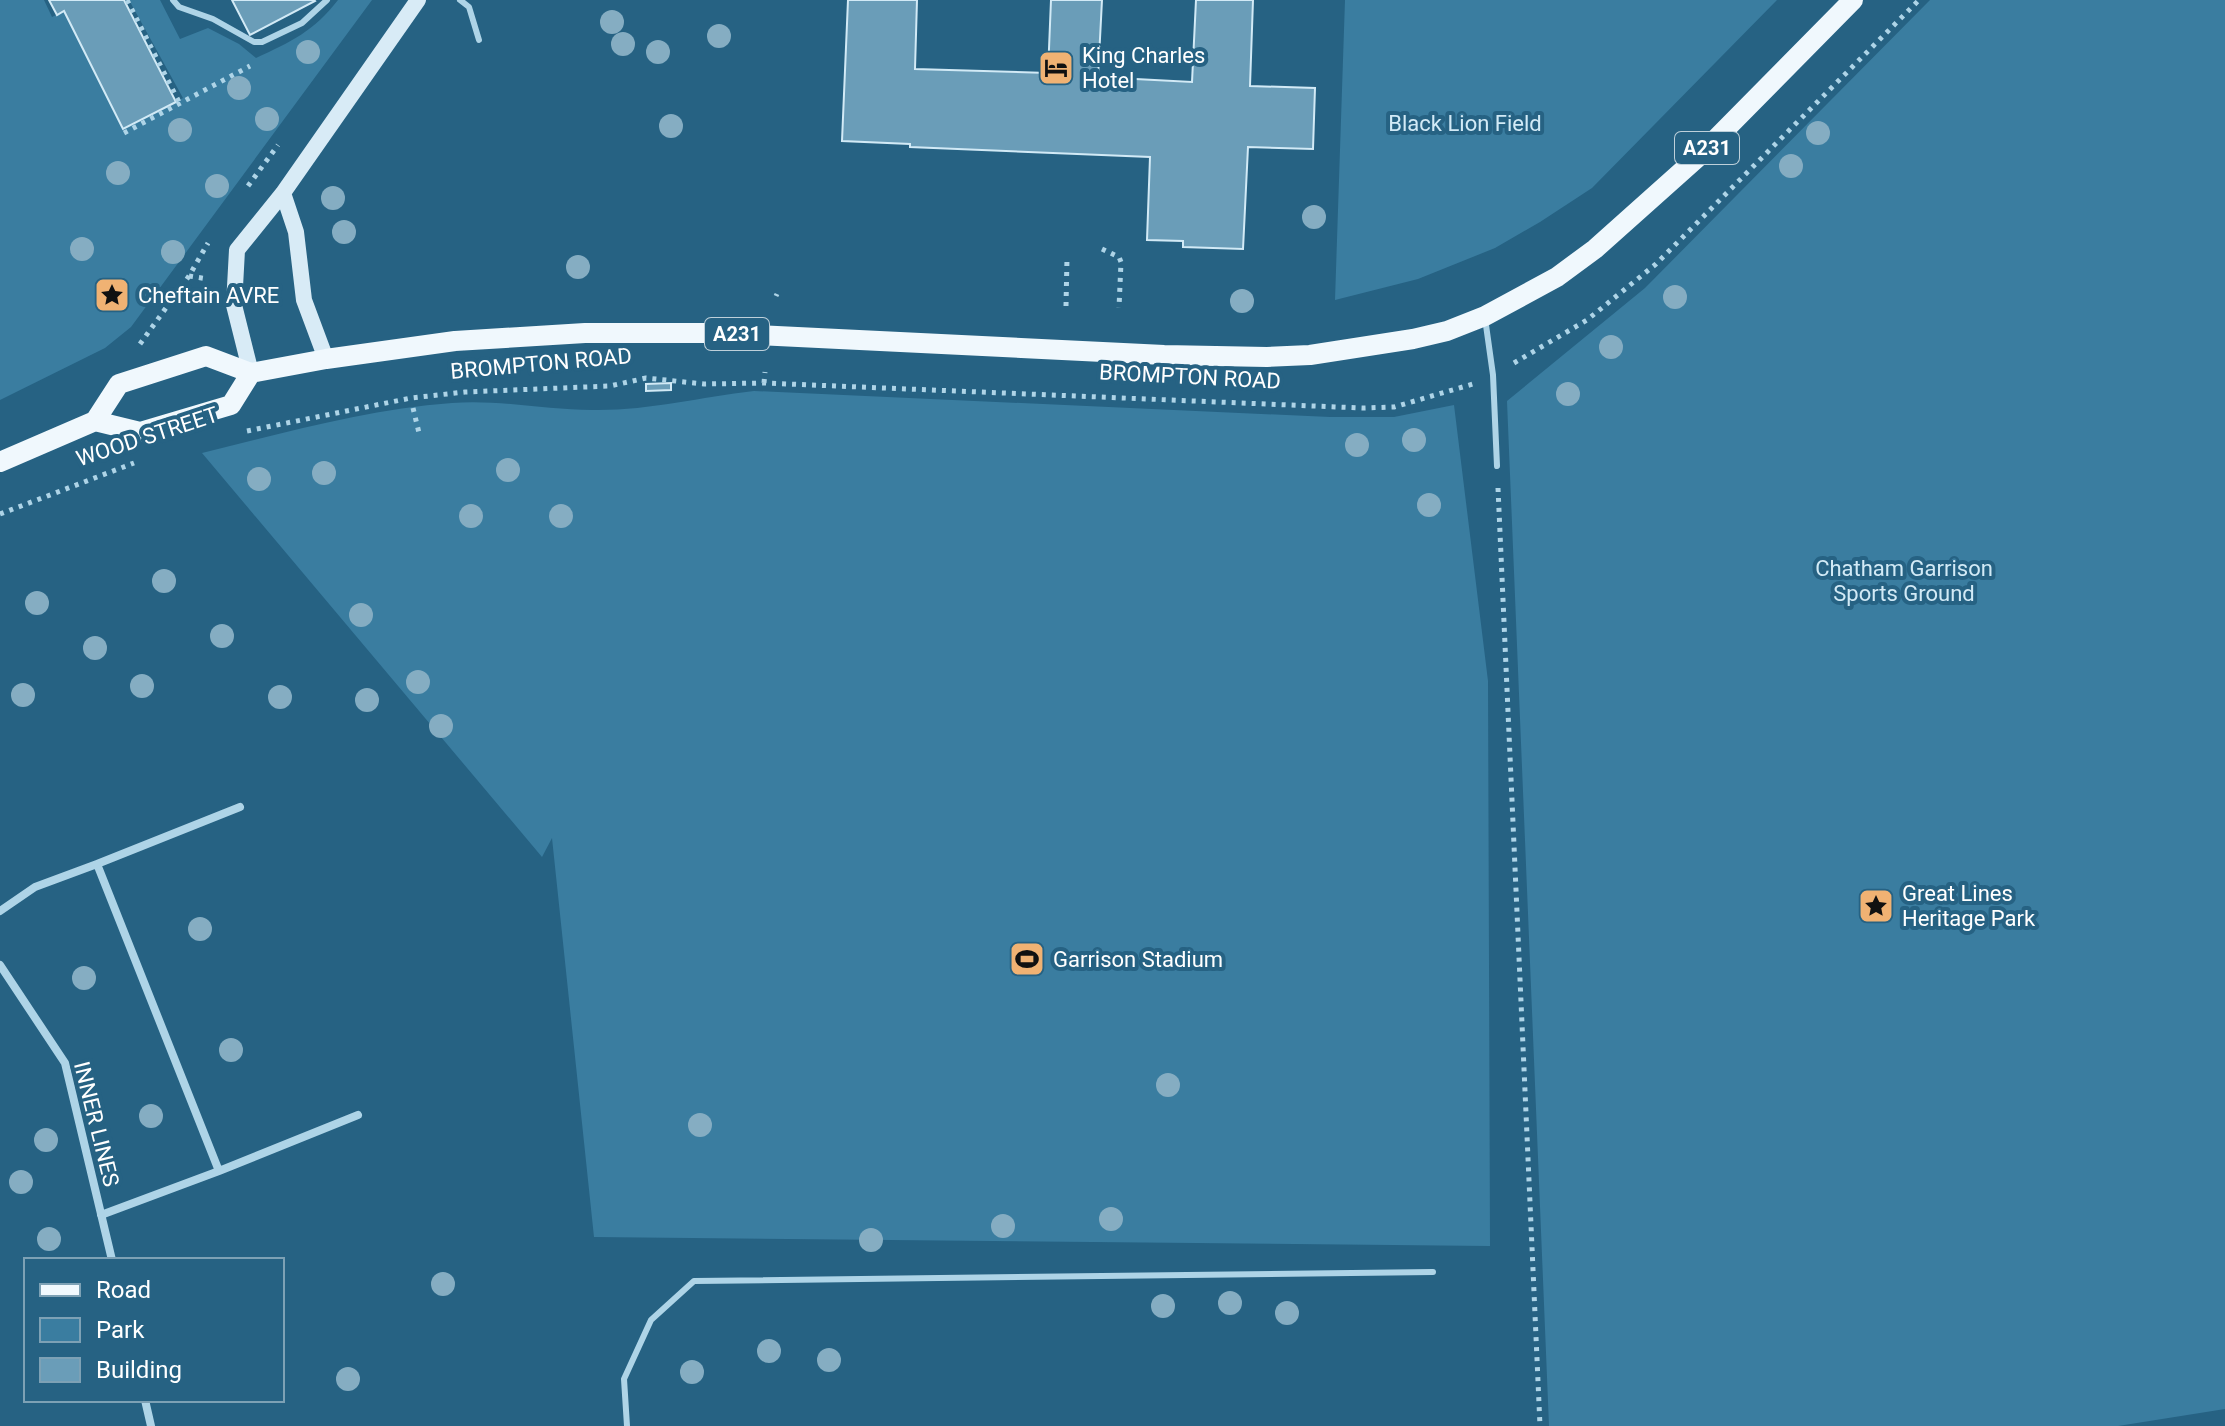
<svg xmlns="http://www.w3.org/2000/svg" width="2225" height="1426" viewBox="0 0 2225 1426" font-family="Roboto,sans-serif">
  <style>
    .green { fill: #3a7da0 }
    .building { fill: #6a9db8; stroke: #d2eaf6; stroke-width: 2 }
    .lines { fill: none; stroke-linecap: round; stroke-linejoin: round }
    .path { stroke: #aed4e7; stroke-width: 5; stroke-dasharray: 4 6; stroke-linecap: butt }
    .lane { stroke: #aed4e7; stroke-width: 6 }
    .street { stroke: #aed4e7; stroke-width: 8 }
    .secondary { stroke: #d8ebf6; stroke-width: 16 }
    .primary { stroke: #f0f8fd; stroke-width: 20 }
    .tree { fill: #85adc2 }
    .labels { text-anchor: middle; stroke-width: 8; stroke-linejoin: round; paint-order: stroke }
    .shield { fill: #266283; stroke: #bed0da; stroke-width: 2 }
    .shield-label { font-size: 20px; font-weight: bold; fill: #fff }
    .poi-label { font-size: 22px; fill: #fff; stroke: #266283; text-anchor: start }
    .park-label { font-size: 22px; fill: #d2eaf6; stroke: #266283 }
    .street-label { font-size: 22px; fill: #fff; stroke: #266283 }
  </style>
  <rect width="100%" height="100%" fill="#266283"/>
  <!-- green -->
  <path class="green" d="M0 0H44L52 17 64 11 123 129 183 98 129 0H160L180 39 208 28 239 44 256 58C291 42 314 31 338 0H372L131 327 105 348 0 400Z
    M1345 0H1777L1592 188 1540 222 1495 248 1418 279 1335 300Z
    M1930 0H2225V1409L2118 1426H1549L1507 401 1645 288Z
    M754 391 1330 417H1394L1454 405 1488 681 1490 1246 594 1237 552 838 542 857 202 453C284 433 367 409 452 403 500 399 549 411 598 410 651 410 701 397 754 391Z"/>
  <!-- building -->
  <path class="building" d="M49 0H124L176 102 123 129 64 11 57 15Z
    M232 0H314L315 1 250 35Z
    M848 0H917L915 69 1048 73 1051 0H1102L1098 77 1192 82 1196 0H1253L1250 86 1315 88 1313 149 1248 147 1243 249 1183 247V241L1147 240 1150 157 910 147V144L842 141Z
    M671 383V390L646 391V384Z"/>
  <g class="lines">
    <!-- path -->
    <path class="path" d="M127 0 180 104
      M124 133 250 66
      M248 186 278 145
      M1102 249 1119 257 1121 262 1119 308
      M189 276 208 279
      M776 296 777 294
      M1066 306 1067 258
      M140 344 189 276 208 243
      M1514 363 1587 320 1656 264 1919 0
      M764 383 765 372
      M413 408 420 437
      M247 431 411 398 465 392 610 386 646 378 704 384 764 383 1362 408 1394 407 1473 384
      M1498 488 1540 1426
      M0 514 134 463"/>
    <!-- lane -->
    <path class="lane" d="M173 0 179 7 213 19 254 42H262L302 23 327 0
      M460 0 469 7 479 40
      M1485 318 1493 375 1497 466
      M627 1426 624 1379 651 1320 694 1281 1433 1272"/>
    <!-- street -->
    <path class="street" d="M97 864 240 807
      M0 911 35 887 97 864 219 1171 101 1215
      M0 965 65 1063 112 1260
      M219 1171 358 1115
      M145 1400 151 1426"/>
    <!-- secondary -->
    <path class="secondary" d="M283 193 296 232 304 300 326 359
      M251 373 234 305 237 250 283 193 418 0"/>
    <!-- primary -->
    <path class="primary" d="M95 421 140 432 231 405 251 373
      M0 462 95 421 119 384 206 356 251 373 326 359 455 341 585 333H714L1164 355 1267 357 1310 355 1413 339 1447 331 1485 316 1557 277 1595 249 1698 157 1853 0"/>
  </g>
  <!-- trees -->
  <g class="tree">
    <circle cx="612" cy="22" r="12"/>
    <circle cx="719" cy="36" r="12"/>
    <circle cx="623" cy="44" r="12"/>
    <circle cx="308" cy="52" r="12"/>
    <circle cx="658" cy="52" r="12"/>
    <circle cx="239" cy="88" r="12"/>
    <circle cx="267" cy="119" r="12"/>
    <circle cx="671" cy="126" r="12"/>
    <circle cx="180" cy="130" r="12"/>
    <circle cx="1818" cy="133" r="12"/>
    <circle cx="1791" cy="166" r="12"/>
    <circle cx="118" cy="173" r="12"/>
    <circle cx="217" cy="186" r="12"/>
    <circle cx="333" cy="198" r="12"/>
    <circle cx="1314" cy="217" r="12"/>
    <circle cx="344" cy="232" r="12"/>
    <circle cx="82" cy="249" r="12"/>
    <circle cx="173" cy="252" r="12"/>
    <circle cx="578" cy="267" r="12"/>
    <circle cx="1675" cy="297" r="12"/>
    <circle cx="1242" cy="301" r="12"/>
    <circle cx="1611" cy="347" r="12"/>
    <circle cx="1568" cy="394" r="12"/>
    <circle cx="1414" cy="440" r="12"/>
    <circle cx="1357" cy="445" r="12"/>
    <circle cx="508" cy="470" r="12"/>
    <circle cx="324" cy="473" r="12"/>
    <circle cx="259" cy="479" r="12"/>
    <circle cx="1429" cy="505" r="12"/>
    <circle cx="471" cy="516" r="12"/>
    <circle cx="561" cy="516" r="12"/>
    <circle cx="164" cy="581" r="12"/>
    <circle cx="37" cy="603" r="12"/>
    <circle cx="361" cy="615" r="12"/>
    <circle cx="222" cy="636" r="12"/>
    <circle cx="95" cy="648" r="12"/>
    <circle cx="418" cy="682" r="12"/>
    <circle cx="142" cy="686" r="12"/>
    <circle cx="23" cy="695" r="12"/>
    <circle cx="280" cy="697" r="12"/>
    <circle cx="367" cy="700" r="12"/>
    <circle cx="441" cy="726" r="12"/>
    <circle cx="200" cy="929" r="12"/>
    <circle cx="84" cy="978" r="12"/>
    <circle cx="231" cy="1050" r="12"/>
    <circle cx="1168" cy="1085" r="12"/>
    <circle cx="151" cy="1116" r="12"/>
    <circle cx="700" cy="1125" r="12"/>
    <circle cx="46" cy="1140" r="12"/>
    <circle cx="21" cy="1182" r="12"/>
    <circle cx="1111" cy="1219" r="12"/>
    <circle cx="1003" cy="1226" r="12"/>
    <circle cx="49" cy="1239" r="12"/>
    <circle cx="871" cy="1240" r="12"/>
    <circle cx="443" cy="1284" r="12"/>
    <circle cx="1230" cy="1303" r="12"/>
    <circle cx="1163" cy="1306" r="12"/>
    <circle cx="1287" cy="1313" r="12"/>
    <circle cx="769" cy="1351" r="12"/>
    <circle cx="829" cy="1360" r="12"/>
    <circle cx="692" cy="1372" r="12"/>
    <circle cx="348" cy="1379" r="12"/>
  </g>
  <!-- icons -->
  <defs>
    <symbol id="hotel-square" viewBox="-11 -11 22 22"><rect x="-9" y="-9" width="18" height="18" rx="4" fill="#f0b273" stroke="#266283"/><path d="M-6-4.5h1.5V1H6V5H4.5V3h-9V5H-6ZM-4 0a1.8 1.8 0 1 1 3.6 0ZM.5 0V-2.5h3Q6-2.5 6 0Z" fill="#111"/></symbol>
    <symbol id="sight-square" viewBox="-11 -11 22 22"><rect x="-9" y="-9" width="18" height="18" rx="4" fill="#f0b273" stroke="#266283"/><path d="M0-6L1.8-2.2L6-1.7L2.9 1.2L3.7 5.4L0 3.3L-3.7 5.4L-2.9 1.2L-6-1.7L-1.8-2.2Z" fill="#111"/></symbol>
    <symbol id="stadium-square" viewBox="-11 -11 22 22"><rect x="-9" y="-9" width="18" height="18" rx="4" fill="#f0b273" stroke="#266283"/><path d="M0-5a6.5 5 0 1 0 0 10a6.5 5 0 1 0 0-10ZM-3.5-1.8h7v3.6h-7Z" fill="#111"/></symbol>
  </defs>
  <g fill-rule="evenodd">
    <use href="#hotel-square" x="1036" y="48" width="40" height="40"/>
    <use href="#sight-square" x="92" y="275" width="40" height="40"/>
    <use href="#sight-square" x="1856" y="886" width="40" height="40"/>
    <use href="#stadium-square" x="1007" y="939" width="40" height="40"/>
  </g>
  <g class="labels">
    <!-- shield labels -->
    <g class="shield">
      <rect x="1675" y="132" width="64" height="32" rx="6"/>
      <rect x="705" y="318" width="64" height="32" rx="6"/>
    </g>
    <g class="shield-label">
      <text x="1707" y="155">A231</text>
      <text x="737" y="341">A231</text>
    </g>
    <!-- poi labels -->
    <g class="poi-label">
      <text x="1082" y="63">King Charles<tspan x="1082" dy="25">Hotel</tspan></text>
      <text x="138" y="303">Cheftain AVRE</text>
      <text x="1902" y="901">Great Lines<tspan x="1902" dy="25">Heritage Park</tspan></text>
      <text x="1053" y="967">Garrison Stadium</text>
    </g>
    <!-- park labels -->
    <g class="park-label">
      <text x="1465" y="131">Black Lion Field</text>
      <text x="1904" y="576">Chatham Garrison<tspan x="1904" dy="25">Sports Ground</tspan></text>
    </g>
    <!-- street labels -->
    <g class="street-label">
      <text transform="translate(541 363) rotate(-5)" y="8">BROMPTON ROAD</text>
      <text transform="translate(1190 376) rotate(3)" y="8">BROMPTON ROAD</text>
      <text transform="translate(147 436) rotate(-18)" y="8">WOOD STREET</text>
      <text transform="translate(97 1124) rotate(76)" y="8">INNER LINES</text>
    </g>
  </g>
  <!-- legend -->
  <rect x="24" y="1258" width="260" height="144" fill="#266283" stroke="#7da1b5" stroke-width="2"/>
  <rect x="40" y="1284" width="40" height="12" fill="#f0f8fd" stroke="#7da1b5" stroke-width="2"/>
  <text x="96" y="1298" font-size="24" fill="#ffffff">Road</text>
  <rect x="40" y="1318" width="40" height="24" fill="#3a7da0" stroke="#7da1b5" stroke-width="2"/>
  <text x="96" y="1338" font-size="24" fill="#ffffff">Park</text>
  <rect x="40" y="1358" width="40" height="24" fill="#6a9db8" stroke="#7da1b5" stroke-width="2"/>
  <text x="96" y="1378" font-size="24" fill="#ffffff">Building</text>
</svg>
